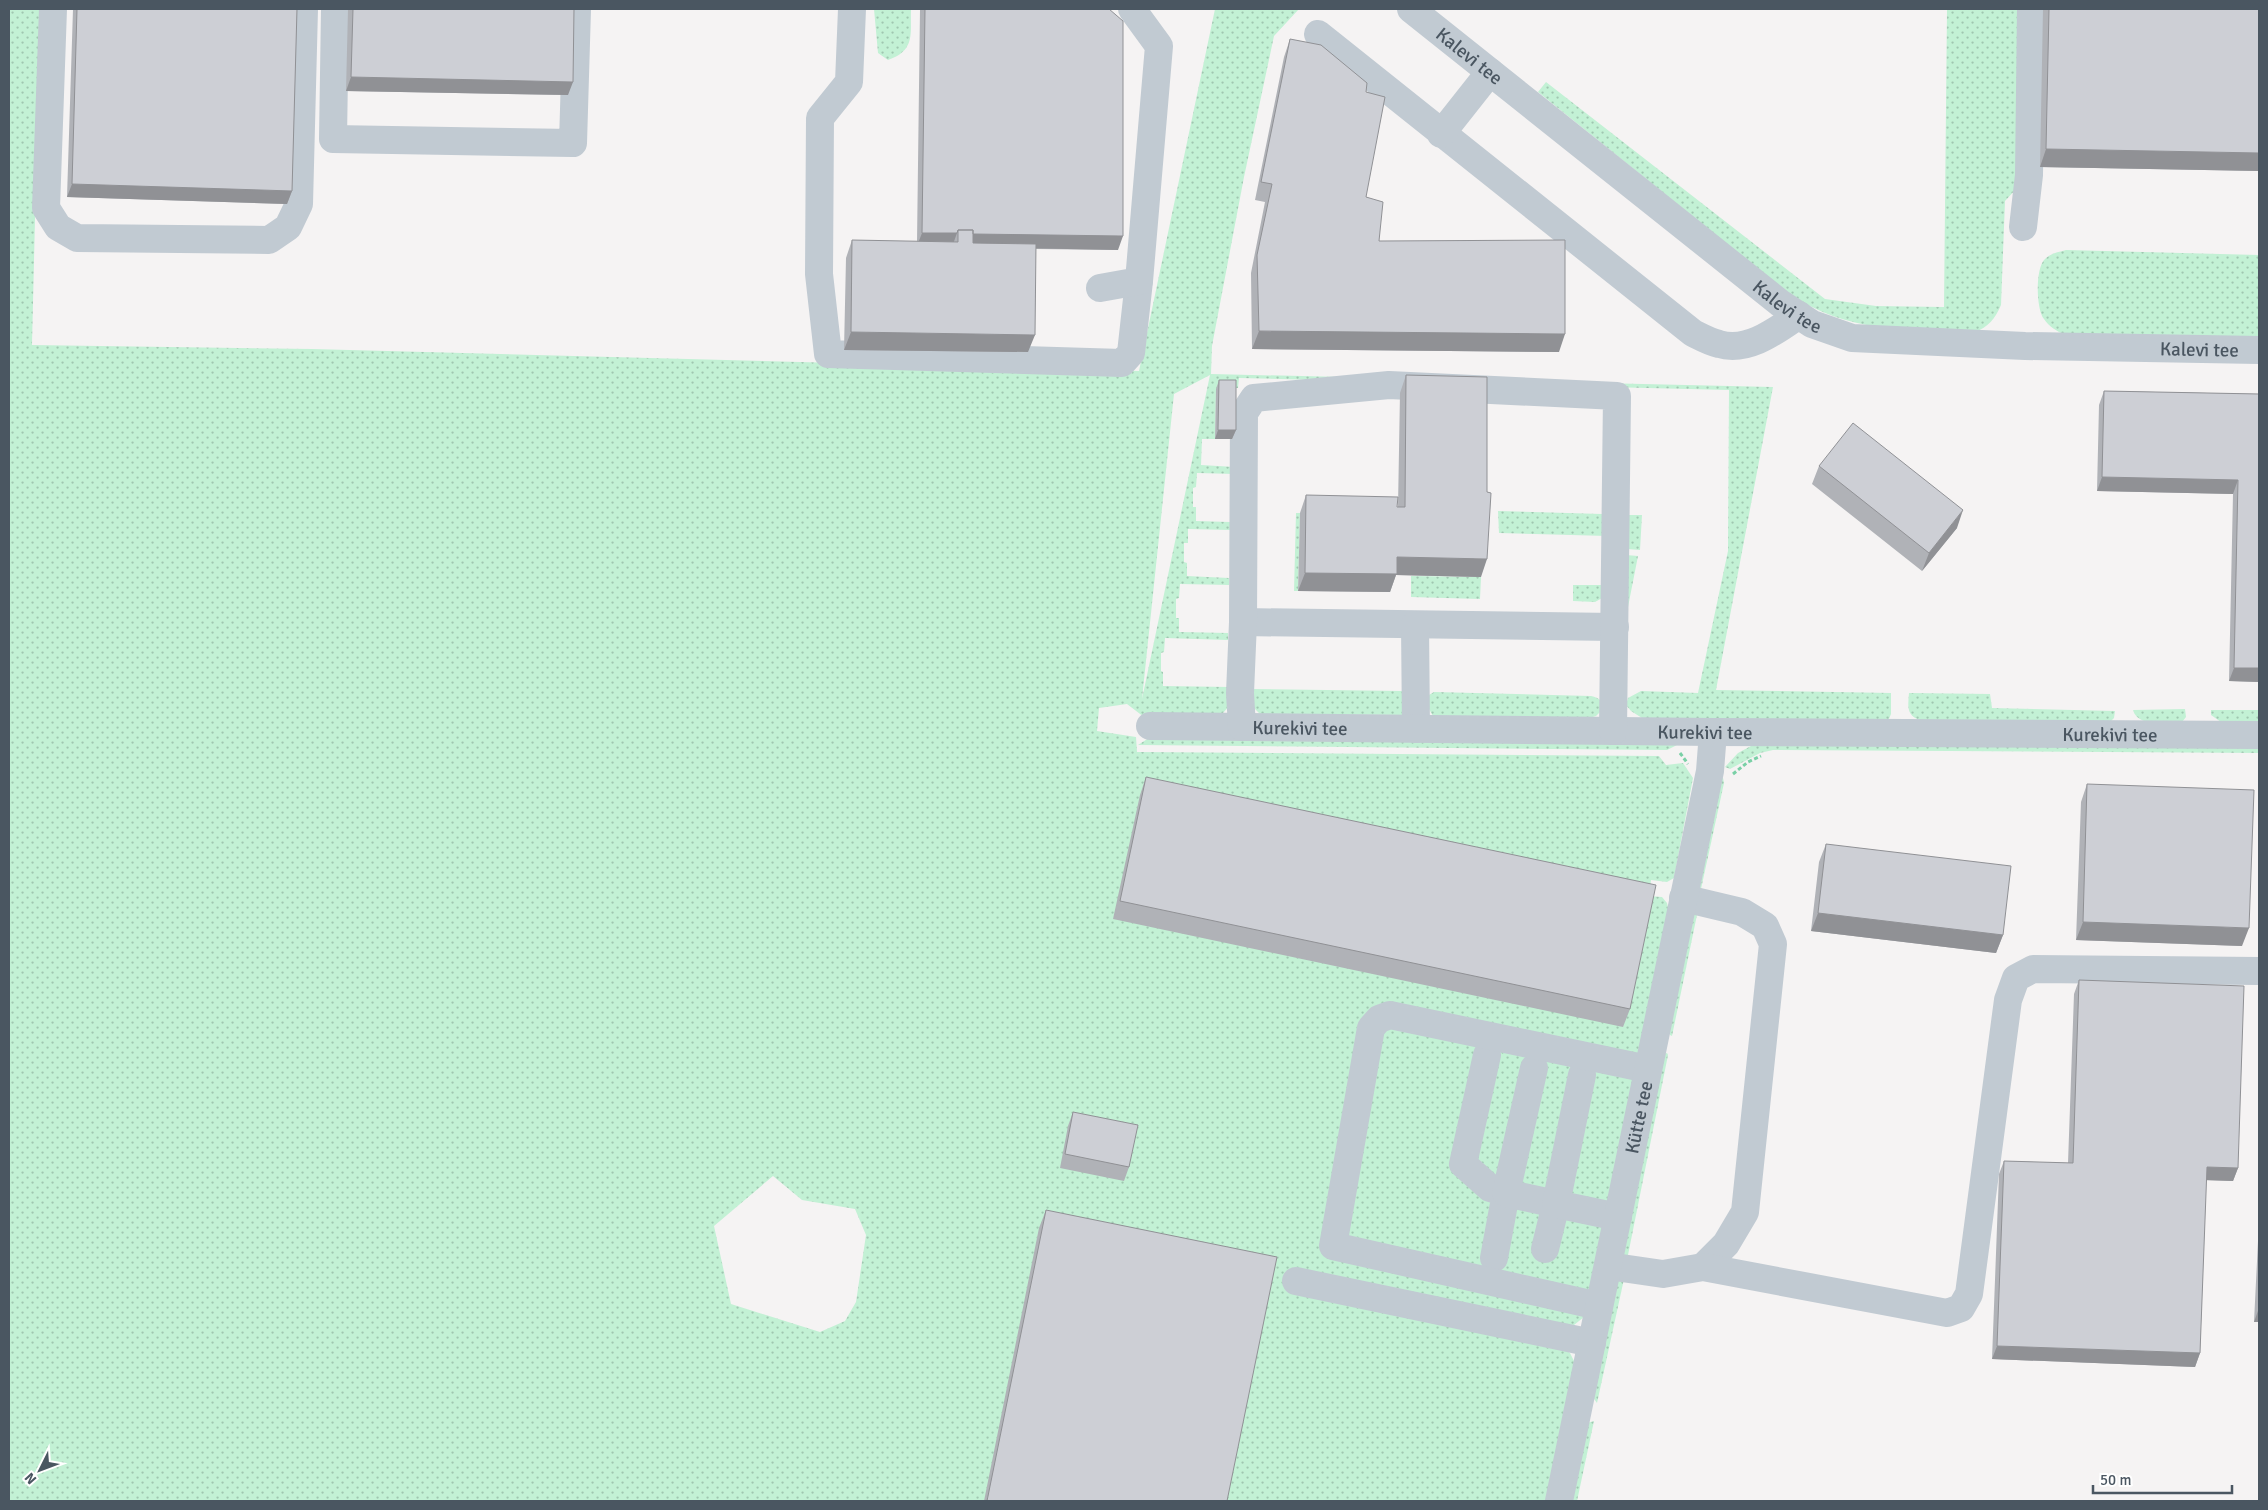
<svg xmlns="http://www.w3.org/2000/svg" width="2268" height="1510" viewBox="0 0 2268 1510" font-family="Signika,sans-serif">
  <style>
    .grass { fill: url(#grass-dots); fill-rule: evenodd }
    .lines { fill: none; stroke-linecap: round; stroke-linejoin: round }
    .path { stroke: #7ad0a6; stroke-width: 3; stroke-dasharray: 4 2.5; stroke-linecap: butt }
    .minor { stroke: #c1cad2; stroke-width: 28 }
    .wall { fill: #b0b2b7 }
    .shaded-wall { fill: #909195 }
    .building { fill: #cdcfd5; stroke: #909195 }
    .labels { text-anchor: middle; stroke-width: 4; stroke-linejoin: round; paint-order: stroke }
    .street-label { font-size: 19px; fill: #4a5661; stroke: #fff }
  </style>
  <defs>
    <pattern id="grass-dots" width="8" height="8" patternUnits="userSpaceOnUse" patternTransform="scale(1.25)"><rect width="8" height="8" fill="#c3f1d5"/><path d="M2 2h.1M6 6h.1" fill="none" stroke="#a0c6b0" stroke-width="1.8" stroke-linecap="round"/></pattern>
  </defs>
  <rect width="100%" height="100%" fill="#f5f3f3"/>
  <!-- grass -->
  <path class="grass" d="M9 9H40L32 345 312 349 1139 371 1215 9H1299L1274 36 1244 177 1212 346 1211 374 1773 387 1716 690 1891 693V714L1888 721 1642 718 1631 711 1626 705 1628 698 1641 691 1698 693 1728 551 1729 390 1239 378 1238 388 1216 389 1215 439H1202L1201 465 1235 467V474L1197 473 1196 487 1193 488V507H1196V521L1230 522V530L1188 529V543H1184V562L1187 563V576L1229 578V585L1180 584 1179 598 1176 599V618H1179V632L1228 633V640L1165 638 1164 652 1161 653V671L1163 672V686L1231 687 1230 705 1223 713 1144 717 1127 704 1099 708 1097 731 1136 737 1137 752 1659 756 1666 765 1683 763 1693 778 1674 878 1667 882 1651 880 1649 896 1662 897 1667 903 1669 912 1584 1317 1574 1325 1561 1326 1559 1346 1570 1353 1576 1365 1548 1501H9ZM1210 375 1142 699 1174 394ZM773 1176 802 1200 855 1209 866 1235 856 1302 845 1321 820 1332 731 1304 714 1226Z
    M874 9H911C910 34 916 50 888 60L878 53Z
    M1947 9H2021L2017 188 2005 201 2001 305C1995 319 1988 327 1975 332 1905 329 1848 334 1788 293L1538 92 1546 82 1825 299 1876 306 1944 307Z
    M2066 250 2259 255V341L2065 335C2057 331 2049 327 2044 319 2036 309 2035 268 2045 259 2051 253 2059 252 2066 250Z
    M1498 511 1602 514 1608 536 1499 533Z
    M1296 513H1300L1298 591H1294Z
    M1627 515H1642L1640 550 1627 549Z
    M1626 555 1638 556 1627 612Z
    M1411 576 1481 577 1480 599 1411 597Z
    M1573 585H1608L1604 597 1595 602 1573 601Z
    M1251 689 1402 691 1406 693 1404 715 1260 714 1254 708Z
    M1434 692 1591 696C1600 698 1602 700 1602 710L1596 716 1583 720 1434 718 1428 707 1429 695Z
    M1909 693 1990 694 1992 708 2115 711 2114 718 2110 722 1920 720C1906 715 1908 706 1909 693Z
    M2185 709 2186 717 2182 722C2166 722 2138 728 2133 710Z
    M2211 710H2259V723L2221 722 2211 715Z
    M1152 736 1674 742 1677 745 1667 750 1138 745Z
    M1751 746H2259V753L1773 750 1760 753 1730 769 1725 767 1738 753Z
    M1720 778H1723L1724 783 1701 889 1698 888Z
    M1698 910 1672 1036 1670 1035 1667 1027 1689 917Z
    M1667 1053 1668 1055 1627 1260 1622 1252 1664 1054Z
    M1624 1279 1597 1403 1592 1396 1616 1282Z
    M1594 1421 1577 1501H1571L1587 1423Z"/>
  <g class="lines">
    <!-- path -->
    <path class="path" d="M1680 753 1688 764
      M1733 774 1748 762 1761 756"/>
    <!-- minor -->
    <g class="minor">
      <path d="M53 9 46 208 58 227 77 238 269 240 288 227 299 204 304 9"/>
      <path d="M335 9 333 139 573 143 577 9"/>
      <path d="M852 9 849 82 820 118 819 274 828 354 1122 363 1131 353 1139 281"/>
      <path id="s1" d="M1411 9 1780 303 1812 324 1852 338 2025 346 2259 350"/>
      <path d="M1318 34 1693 333C1701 337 1710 342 1719 344 1748 353 1777 330 1799 315"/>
      <path d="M1441 134 1490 72"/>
      <path d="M2023 227 2029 175 2031 9"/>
      <path d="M1100 288 1139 281 1159 46 1132 9"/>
      <path d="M1243 622 1615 627"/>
      <path d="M1415 625 1416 729"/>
      <path id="s2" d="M1150 726 1713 732 2259 735"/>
      <path d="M1242 727 1240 693 1243 622 1244 413 1254 398 1389 385 1617 396 1613 731"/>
      <path d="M1683 898 1742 912 1765 926 1773 944 1745 1212 1726 1244 1703 1267"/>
      <path d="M1487 1055 1463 1164 1490 1188 1506 1193 1494 1258"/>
      <path d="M1534 1068 1506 1193 1556 1204 1545 1249"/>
      <path d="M1582 1075 1556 1204 1618 1217"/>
      <path d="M1608 1266 1663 1274 1703 1267 1947 1313 1961 1308 1969 1294 2008 1000 2016 978 2033 969 2259 971"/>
      <path d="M1296 1281 1592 1343"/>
      <path d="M1599 1306 1333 1246 1371 1028 1379 1019 1390 1015 1648 1069"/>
      <path id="s3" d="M1559 1501 1710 771 1713 732"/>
    </g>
  </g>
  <!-- wall -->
  <path class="wall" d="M73 9H297L292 191 287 204 67 197Z
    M348 9H574L568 95 346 91Z
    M920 9H1109L1118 250 1036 249 1028 352 844 350 846 258 852 240 917 242Z
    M2043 9H2259V171L2040 167Z
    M1290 39 1366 92V197L1379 241 1559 352 1252 349 1251 273 1265 202 1255 200 1284 57Z
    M1406 375 1481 577 1396 575 1390 592 1298 591 1300 513 1306 495 1398 507 1400 393Z
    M1219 380 1236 430 1232 439H1215L1216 389Z
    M2104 391 2259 394V682L2229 681 2233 494 2097 491 2099 405Z
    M1819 466 1957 528 1922 571 1812 484Z
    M1146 777 1630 1009 1623 1027 1113 919 1140 795Z
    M2087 784 2242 946 2076 940 2081 802Z
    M1826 844 2003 935 1996 953 1811 931 1819 862Z
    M2079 980 2238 1168 2233 1181 2206 1180 2200 1353 2195 1367 1992 1359 1999 1174 2004 1161 2068 1163 2074 994Z
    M1073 1112 1129 1167 1124 1181 1060 1168 1068 1126Z
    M1046 1210 1227 1501H984L1039 1228Z
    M2259 1238V1322H2254L2258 1241Z"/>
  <!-- shaded-wall -->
  <path class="shaded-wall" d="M351 77 573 82 568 95 346 91Z
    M2046 149 2259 153V171L2040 167Z
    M72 184 292 191 287 204 67 197Z
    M922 233H957L952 247 917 246Z
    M958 233 1123 236 1118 250 957 247 958 242Z
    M1259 331 1565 334 1559 352 1252 349Z
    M851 332 1035 335 1028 352 844 350Z
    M1218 430H1236L1232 439H1215Z
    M2102 477 2238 480 2233 494 2097 491Z
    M1963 510 1957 528 1922 571 1929 553Z
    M1397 557 1487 559 1481 577 1396 575 1390 592 1298 591 1305 573Z
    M2234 668H2259V682L2229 681Z
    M1818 913 2003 935 1996 953 1811 931Z
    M2083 922 2249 928 2242 946 2076 940Z
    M2207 1167 2238 1168 2233 1181 2202 1180Z
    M2259 1308V1322H2254Z
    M1997 1346 2200 1353 2195 1367 1992 1359Z"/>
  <!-- building -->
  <path class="building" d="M77 9H297L292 191 72 184Z
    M353 9H574L573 82 351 77Z
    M925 9H1109L1123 21V236L973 234V230H958L957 233H922Z
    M2049 9H2259V153L2046 149Z
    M1290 39 1321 45 1367 83 1366 92 1385 97 1366 197 1383 202 1379 241 1565 240V334L1259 331 1257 255 1272 184 1261 182Z
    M958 230H973V243L1036 244 1035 335 851 332 852 240 958 242Z
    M1406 375 1487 377V492L1491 493 1487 559 1397 557V574L1305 573 1306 495 1398 497 1397 507H1405Z
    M1219 380H1236V430H1218Z
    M2104 391 2259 394V668H2234L2238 480 2102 477Z
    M1853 423 1963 510 1929 553 1819 466Z
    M1146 777 1656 885 1630 1009 1120 901Z
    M2087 784 2254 790 2249 928 2083 922Z
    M1826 844 2011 866 2003 935 1818 913Z
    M2079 980 2244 986 2238 1168 2207 1167 2200 1353 1997 1346 2004 1161 2073 1163Z
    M1073 1112 1138 1125 1129 1167 1065 1154Z
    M1046 1210 1277 1257 1227 1501H987Z"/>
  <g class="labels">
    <!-- street labels -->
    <g class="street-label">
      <text dy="7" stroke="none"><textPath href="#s1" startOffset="75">Kalevi tee</textPath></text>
      <text dy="7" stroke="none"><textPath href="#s1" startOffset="480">Kalevi tee</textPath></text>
      <text dy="7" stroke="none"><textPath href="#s1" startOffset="900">Kalevi tee</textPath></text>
      <text dy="7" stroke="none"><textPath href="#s2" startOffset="150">Kurekivi tee</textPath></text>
      <text dy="7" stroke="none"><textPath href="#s2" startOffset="555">Kurekivi tee</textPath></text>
      <text dy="7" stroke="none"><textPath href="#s2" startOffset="960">Kurekivi tee</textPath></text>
      <text dy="7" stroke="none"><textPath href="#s3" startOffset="392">Kütte tee</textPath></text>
    </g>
  </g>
  <!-- border -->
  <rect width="2268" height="1510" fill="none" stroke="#4a5661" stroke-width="20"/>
  <!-- north arrow -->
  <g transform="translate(40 1470) rotate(228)" stroke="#ffffff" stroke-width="4" paint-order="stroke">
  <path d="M0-4L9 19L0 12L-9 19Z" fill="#4a5661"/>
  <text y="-8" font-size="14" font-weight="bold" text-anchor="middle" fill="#4a5661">N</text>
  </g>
  <!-- scale -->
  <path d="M2093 1485v8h139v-8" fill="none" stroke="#4a5661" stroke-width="2.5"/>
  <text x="2100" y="1485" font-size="15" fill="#4a5661" stroke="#ffffff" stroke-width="4" paint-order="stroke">50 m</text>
</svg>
